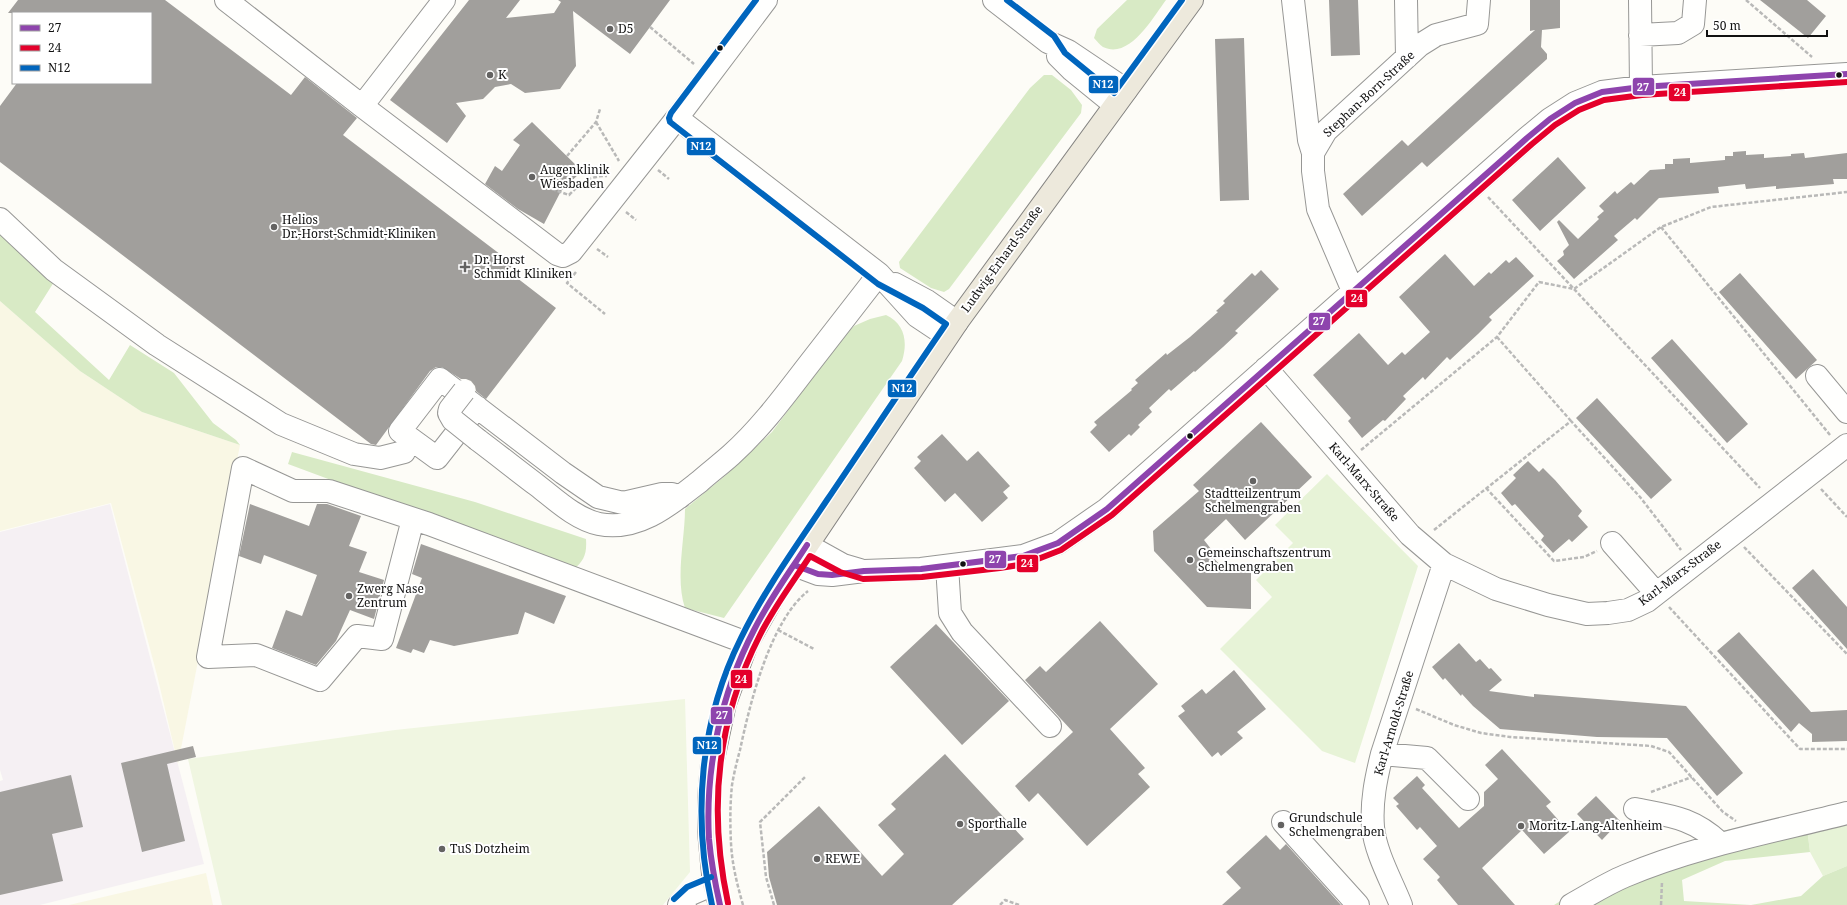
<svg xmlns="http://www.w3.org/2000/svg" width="1847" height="905" viewBox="0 0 1847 905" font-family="'Noto Serif',serif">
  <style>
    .industrial { fill: #f5f0f3 }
    .farmland { fill: #f9f7e4 }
    .green { fill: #e7f3d7 }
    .forest { fill: #d8eac5 }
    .pitch { fill: #f0f6e1 }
    .building { fill: #a19f9c }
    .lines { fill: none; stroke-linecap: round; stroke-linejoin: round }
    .minor-casing { stroke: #979795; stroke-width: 24 }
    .major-casing { stroke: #858482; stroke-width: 24 }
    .path { stroke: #b9b9b8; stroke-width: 2.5; stroke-dasharray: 4 2; stroke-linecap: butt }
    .minor { stroke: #fffffe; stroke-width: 22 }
    .major { stroke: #ede9dc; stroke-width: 22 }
    .minor-bridge-casing { stroke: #979795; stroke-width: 24; stroke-linecap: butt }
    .minor-bridge { stroke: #fffffe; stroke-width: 22 }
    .bus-1-casing { stroke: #fff; stroke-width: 9 }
    .bus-2-casing { stroke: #fff; stroke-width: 9 }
    .bus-3-casing { stroke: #fff; stroke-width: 9 }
    .bus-1 { stroke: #8e44ad; stroke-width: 6 }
    .bus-2 { stroke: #e4002b; stroke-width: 6 }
    .bus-3 { stroke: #0065bd; stroke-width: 6 }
    .poi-dot { fill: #646362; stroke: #fff; stroke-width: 1.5 }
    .bus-dot { fill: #111; stroke: #fff; stroke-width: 1.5 }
    .labels { text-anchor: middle; stroke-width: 4; stroke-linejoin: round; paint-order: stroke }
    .poi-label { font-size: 12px; fill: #111; stroke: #fff; text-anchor: start }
    .street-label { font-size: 12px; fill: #111; stroke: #fff }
    .line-badge { stroke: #fff; stroke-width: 1.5 }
    .badge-label { font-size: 11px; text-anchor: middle; font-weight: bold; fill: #fff }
  </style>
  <rect width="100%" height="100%" fill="#fdfcf7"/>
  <!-- industrial -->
  <path class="industrial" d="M110 504 204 864 40 905H0V781L3 780 0 770V532Z"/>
  <!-- farmland -->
  <path class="farmland" d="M0 301 80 371 142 412 240 445 178 764 157 675 111 503 0 531Z
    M206 873 213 905H69Z"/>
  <!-- green -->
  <path class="green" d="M1327 474 1418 566 1355 763 1322 751 1220 649 1272 597 1256 580 1293 543 1275 525Z
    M1847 818V866L1823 876 1810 852 1807 828Z"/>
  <!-- forest -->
  <path class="forest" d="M1127 0H1166C1153 17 1130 60 1103 47 1100 45 1097 41 1094 38L1097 29Z
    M1044 75H1052L1071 90 1082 105 1081 113 949 289 944 292 931 288 900 268 899 262 1030 88Z
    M0 232 54 282 35 312 109 380 130 345 174 373 213 423 236 440 240 445 142 412 80 371 0 301Z
    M886 315C905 324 908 342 902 361L724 618 685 608C675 579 685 539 685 509L726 475 772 432 840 341 854 326 870 319Z
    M292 452 475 502 586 539C587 554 584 561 573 570L288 464Z
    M1847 803 1807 828 1810 852 1725 861 1682 880 1684 901 1751 905 1801 896 1823 876 1847 866V905H1554L1607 872 1714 833Z"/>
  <!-- pitch -->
  <path class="pitch" d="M685 699 690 872 663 905H222L188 759 395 730Z"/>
  <!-- building -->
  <path class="building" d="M18 0H165L291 95 305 77 357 118 343 135 513 264 508 271 556 308 486 399 476 391 475 386 471 381 466 379H461L442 367H436L430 371 376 445 371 444 0 162V106L17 83H151V13H8Z
    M469 0H520L506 18 554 13 561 2 558 0H670L630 54 573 11 576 66 560 89 525 93 511 84 495 87 483 99 456 103 466 116 447 143 390 100Z
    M1329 0H1358L1360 55 1331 56Z
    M1530 0H1560V28L1542 30 1541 47 1547 54V59L1427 167 1422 162 1362 216 1343 194 1402 140 1408 146 1535 30 1530 31Z
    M1760 0H1807L1826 16 1808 38Z
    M1244 38 1249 200 1220 201 1215 39Z
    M532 122 582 171 561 191 544 224 518 209 485 184 495 166 502 171 520 145 513 140Z
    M1746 151V155L1764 154V158L1791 156V154L1804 153 1805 158 1847 153V179H1833L1834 184 1776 189V186L1746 189 1745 184 1718 187 1719 193 1659 198 1637 220 1635 218 1614 236 1618 240 1574 279 1557 261 1564 255 1563 251 1569 245 1557 222 1559 220 1578 239 1599 219 1597 217 1604 211 1599 206 1615 191 1617 194 1631 182 1634 185 1650 170 1665 169V164H1673V159L1690 158V163L1725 160V156H1733V152Z
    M1558 157 1586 188 1540 231 1512 200Z
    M1445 254 1474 286 1489 272 1491 274 1506 260 1509 263 1516 257 1534 276 1489 317 1492 320 1478 334 1450 360 1447 357 1425 380 1423 377 1403 396 1406 399 1385 421 1383 420 1362 438 1348 421 1351 418 1313 375 1359 333 1388 365 1402 352 1405 355 1430 332 1399 297Z
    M1261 270 1279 289 1235 331 1238 333 1223 347 1195 372 1194 371 1171 391 1169 389 1149 408 1152 412 1138 425 1140 427 1131 436 1129 434 1109 452 1090 432 1097 425 1094 422 1132 390 1131 389 1138 383 1135 380 1166 353 1167 355 1190 337 1218 312 1216 311 1225 303 1223 301 1252 273 1255 276Z
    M1740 273 1817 360 1796 379 1719 292Z
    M1672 339 1748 424 1727 443 1651 358Z
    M1597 398 1672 480 1651 499 1576 418Z
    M1261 422 1312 477 1245 540 1226 519 1204 540 1211 549 1208 552 1224 569 1251 570V609L1207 607 1154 551 1153 531 1199 491 1193 485Z
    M942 434 967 461 978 451 1010 486 1003 492 1008 498 982 522 955 493 945 502 914 468 921 461 917 457Z
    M1528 461 1539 472 1543 468 1555 480 1582 511 1578 516 1588 527 1572 542 1569 539 1553 553 1541 540 1544 536 1515 504 1512 506 1501 493 1516 478 1513 475Z
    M250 504 309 526 317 504H327L361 516 349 546 367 552 359 572 384 580 374 619 350 610 336 641 316 665 272 648 286 610 302 616 317 575 264 555 261 564 239 556Z
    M421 544 566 596 554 624 525 612 518 634 454 646 430 640 424 653 413 649 411 653 396 648 422 578 412 574Z
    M1813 569 1847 607V649L1792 588Z
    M1100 621 1158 684 1110 729 1145 768 1138 774 1150 787 1087 846 1038 793 1029 802 1015 786 1073 732 1025 680 1040 666 1046 672Z
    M936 624 1009 701 962 745 890 667Z
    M1739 632 1811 712 1847 710V741L1812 742V734L1799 723 1791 732 1717 651Z
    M1459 643 1476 662 1480 659 1489 669 1491 668 1502 680 1489 691 1534 697V694L1686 706 1743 773 1717 796 1667 738 1597 737 1500 729 1473 706 1462 694 1461 696 1445 678 1443 680 1432 667Z
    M1234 670 1266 709 1237 732 1243 738 1221 756 1218 752 1212 757 1178 716 1185 711 1181 706 1202 689 1206 694Z
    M193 746 196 757 167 764 185 841 142 852 121 763Z
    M1502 749 1551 802 1546 806 1569 832 1544 854 1522 830 1482 868 1515 905H1458L1437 880 1440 877 1423 859 1437 846 1420 827 1417 830 1396 806 1399 804 1393 798 1417 776 1425 785 1422 788 1459 828 1484 806V792L1498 779 1485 765Z
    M945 754 1024 839 952 905H777L769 877 767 852 819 806 882 876 904 854 878 825 896 809 891 804Z
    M71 775 83 827 52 834 63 881 0 895V792Z
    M1596 796 1620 821 1602 840 1577 814Z
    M1266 835 1280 850 1286 844 1341 905H1222L1241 888 1226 872Z"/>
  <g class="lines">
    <defs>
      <path id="minor" d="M226 0 362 106 557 254 563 256 571 252 677 118
        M766 0 677 118 879 274 917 316 947 336
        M994 0 1048 42 1068 51 1126 90
        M1293 0 1309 140 1313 153
        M1406 0 1407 57
        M1640 0 1641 87
        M1640 35 1678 33 1693 24 1695 0
        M1058 56 1072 70 1115 105
        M362 106 444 0
        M0 219 54 270 157 345 281 424 354 454 380 458 404 452
        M895 284 927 301 957 322
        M1353 291 1318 209 1313 171V153L1326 131 1420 45 1436 35 1477 24 1479 0
        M1266 368 1410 535 1444 564 1496 589 1548 605 1587 614 1608 613 1628 610 1647 601 1847 445
        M1817 376 1847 412
        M477 407 437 458 400 431 440 379 563 473 598 497 623 503 662 494H672L680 497
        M478 440C498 455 518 471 538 486 556 500 576 519 599 524 638 532 671 504 699 482 709 473 721 464 731 455 760 429 783 398 806 368 831 336 855 305 879 274
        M413 519 382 639 357 636 320 680 256 655 208 657 243 468 293 491H329L429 524 747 643
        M1612 543 1656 593
        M807 545 843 565 860 570
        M794 565 818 574 832 575 864 571 921 569 1023 556 1058 543 1107 509 1527 138 1550 119 1575 103 1602 92 1641 87 1847 74
        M947 566 950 613 962 632 1050 726
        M1382 754 1427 758 1468 799
        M1635 809C1670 816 1692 817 1720 843
        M1283 822 1358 905
        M679 905 691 894 714 884
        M1401 905C1392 882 1375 852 1373 827 1371 802 1376 778 1382 754L1444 564
        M1571 905C1589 895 1606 884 1625 876 1696 846 1772 832 1847 813"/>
      <path id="major" d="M720 905 714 884 709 831V798L712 764 725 703 747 643 777 590 957 322 1192 0"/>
    </defs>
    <!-- minor casing -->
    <use href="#minor" class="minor-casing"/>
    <!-- major casing -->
    <use href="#major" class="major-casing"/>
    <!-- path -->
    <path class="path" d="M1746 0 1812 57
      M650 27 694 64
      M596 122 619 161
      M567 156 596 122 600 109
      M658 170 669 179
      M552 189 569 195C580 184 590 175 607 176
      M1488 197 1760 488
      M626 212 636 220
      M1661 227 1830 435
      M597 249 608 257
      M576 272 567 283 605 314
      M1497 337 1571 421
      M1361 450 1497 337 1539 282 1574 289 1661 227 1711 207 1847 192
      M1486 488 1554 561 1584 557 1597 551
      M1821 489 1847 517
      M1434 530 1571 421 1640 497 1681 550
      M1744 547 1847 654
      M1669 607 1800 749H1847
      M778 630 814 649
      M1416 709 1454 725 1481 733 1510 737 1651 746 1669 752 1723 812 1736 821
      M1651 792 1692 777
      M743 905C737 884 732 864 731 843 730 824 730 804 732 785 734 773 737 761 740 750 750 703 770 621 808 591
      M774 905 766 877 760 822 806 776
      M1000 905 1005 900 1019 905
      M1661 905 1662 882"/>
    <!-- minor -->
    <use href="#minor" class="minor"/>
    <!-- major -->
    <use href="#major" class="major"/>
    <defs>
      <path id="minor-bridge" d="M464 391 450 409 449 413 453 420 478 440"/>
    </defs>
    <!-- minor-bridge casing -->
    <use href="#minor-bridge" class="minor-bridge-casing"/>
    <!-- minor-bridge -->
    <use href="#minor-bridge" class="minor-bridge"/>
    <defs>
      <path id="bus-1" d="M794 565 818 574 832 575 864 571 921 569 1023 556 1058 543 1107 509 1527 138 1550 119 1575 103 1602 92 1641 87 1847 74
        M720 905C715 883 711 861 709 839 705 768 721 693 754 630 769 600 789 573 807 545"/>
      <path id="bus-2" d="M728 903C708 810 716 721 760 635 774 607 793 582 810 556L840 572 863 579 922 577 1000 568 1025 564 1061 550 1112 515 1532 144 1555 125 1579 110 1604 100 1642 95 1847 82"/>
      <path id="bus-3" d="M1007 0 1054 36 1065 53 1114 93 1182 0
        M674 899 687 887 711 877
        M712 905C692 816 700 720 741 638 765 589 797 545 827 500 867 441 906 382 946 324L923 308 878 284 670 122 669 118 671 113 756 0"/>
    </defs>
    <!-- bus-1 casing -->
    <use href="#bus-1" class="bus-1-casing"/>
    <!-- bus-2 casing -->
    <use href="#bus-2" class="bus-2-casing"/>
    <!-- bus-3 casing -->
    <use href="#bus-3" class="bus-3-casing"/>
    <!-- bus-1 -->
    <use href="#bus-1" class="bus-1"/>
    <!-- bus-2 -->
    <use href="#bus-2" class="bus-2"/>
    <!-- bus-3 -->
    <use href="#bus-3" class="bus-3"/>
  </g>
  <!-- markers -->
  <g class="poi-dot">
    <circle cx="610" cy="29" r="4"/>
    <circle cx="490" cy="75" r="4"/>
    <circle cx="532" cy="177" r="4"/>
    <circle cx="274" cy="227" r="4"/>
    <path d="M463 261h4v4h4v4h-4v4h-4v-4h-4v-4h4z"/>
    <circle cx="1253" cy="481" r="4"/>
    <circle cx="1190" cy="560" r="4"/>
    <circle cx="349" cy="596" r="4"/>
    <circle cx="960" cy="824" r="4"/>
    <circle cx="1281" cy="825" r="4"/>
    <circle cx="1521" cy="826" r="4"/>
    <circle cx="442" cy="849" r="4"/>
    <circle cx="817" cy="859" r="4"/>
  </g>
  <g class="bus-dot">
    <circle cx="720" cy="48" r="3.5"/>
    <circle cx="1839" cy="75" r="3.5"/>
    <circle cx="1190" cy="436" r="3.5"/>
    <circle cx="963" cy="564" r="3.5"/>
  </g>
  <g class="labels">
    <!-- poi labels -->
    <g class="poi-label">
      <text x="618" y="33">D5</text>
      <text x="498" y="79">K</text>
      <text x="540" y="174">Augenklinik<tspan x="540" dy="14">Wiesbaden</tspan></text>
      <text x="282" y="224">Helios<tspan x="282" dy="14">Dr.-Horst-Schmidt-Kliniken</tspan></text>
      <text x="474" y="264">Dr. Horst<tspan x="474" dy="14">Schmidt Kliniken</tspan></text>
      <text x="1253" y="498" text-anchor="middle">Stadtteilzentrum<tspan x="1253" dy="14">Schelmengraben</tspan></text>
      <text x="1198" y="557">Gemeinschaftszentrum<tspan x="1198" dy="14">Schelmengraben</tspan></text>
      <text x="357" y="593">Zwerg Nase<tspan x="357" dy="14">Zentrum</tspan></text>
      <text x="1289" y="822">Grundschule<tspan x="1289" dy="14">Schelmengraben</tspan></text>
      <text x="968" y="828">Sporthalle</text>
      <text x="1529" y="830">Moritz-Lang-Altenheim</text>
      <text x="450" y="853">TuS Dotzheim</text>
      <text x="825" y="863">REWE</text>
    </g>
    <!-- street labels -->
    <g class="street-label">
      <text transform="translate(1369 94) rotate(-43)" y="4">Stephan-Born-Straße</text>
      <text transform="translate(1002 259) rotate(-54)" y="4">Ludwig-Erhard-Straße</text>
      <text transform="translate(1364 482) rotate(49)" y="4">Karl-Marx-Straße</text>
      <text transform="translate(1680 573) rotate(-37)" y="4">Karl-Marx-Straße</text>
      <text transform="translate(1394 723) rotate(-73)" y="4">Karl-Arnold-Straße</text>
    </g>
  </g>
  <g class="line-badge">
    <rect x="1088" y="75" width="31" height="19" rx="4" fill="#0065bd"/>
    <rect x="1632" y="77" width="23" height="19" rx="4" fill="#8e44ad"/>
    <rect x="1668" y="83" width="23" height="19" rx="4" fill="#e4002b"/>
    <rect x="686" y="137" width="30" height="19" rx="4" fill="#0065bd"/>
    <rect x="1345" y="289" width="23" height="19" rx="4" fill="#e4002b"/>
    <rect x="1308" y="312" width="23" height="19" rx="4" fill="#8e44ad"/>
    <rect x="887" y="379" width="30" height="19" rx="4" fill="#0065bd"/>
    <rect x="984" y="550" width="23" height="19" rx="4" fill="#8e44ad"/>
    <rect x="1016" y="554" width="23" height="19" rx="4" fill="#e4002b"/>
    <rect x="730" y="669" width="23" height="20" rx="4" fill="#e4002b"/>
    <rect x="710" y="706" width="23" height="19" rx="4" fill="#8e44ad"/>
    <rect x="692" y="736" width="30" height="19" rx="4" fill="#0065bd"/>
  </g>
  <g class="badge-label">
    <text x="1103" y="88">N12</text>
    <text x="1643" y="91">27</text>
    <text x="1680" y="96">24</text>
    <text x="701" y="150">N12</text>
    <text x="1357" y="302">24</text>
    <text x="1319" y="325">27</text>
    <text x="902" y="392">N12</text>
    <text x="995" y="563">27</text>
    <text x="1027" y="567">24</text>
    <text x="741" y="683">24</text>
    <text x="722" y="719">27</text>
    <text x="707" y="749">N12</text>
  </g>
  <!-- legend -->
  <rect x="12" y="12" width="140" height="72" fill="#ffffff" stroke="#a0a0a0"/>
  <rect x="20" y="25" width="20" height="6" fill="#8e44ad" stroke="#a0a0a0"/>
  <text x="48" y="32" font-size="12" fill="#111111">27</text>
  <rect x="20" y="45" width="20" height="6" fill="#e4002b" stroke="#a0a0a0"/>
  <text x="48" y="52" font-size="12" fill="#111111">24</text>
  <rect x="20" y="65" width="20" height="6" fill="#0065bd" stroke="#a0a0a0"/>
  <text x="48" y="72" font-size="12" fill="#111111">N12</text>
  <!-- scale -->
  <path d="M1707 30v6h120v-6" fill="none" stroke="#111111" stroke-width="2"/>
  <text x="1713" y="30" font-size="12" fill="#111111" stroke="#ffffff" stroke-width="3" paint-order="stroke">50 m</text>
</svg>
